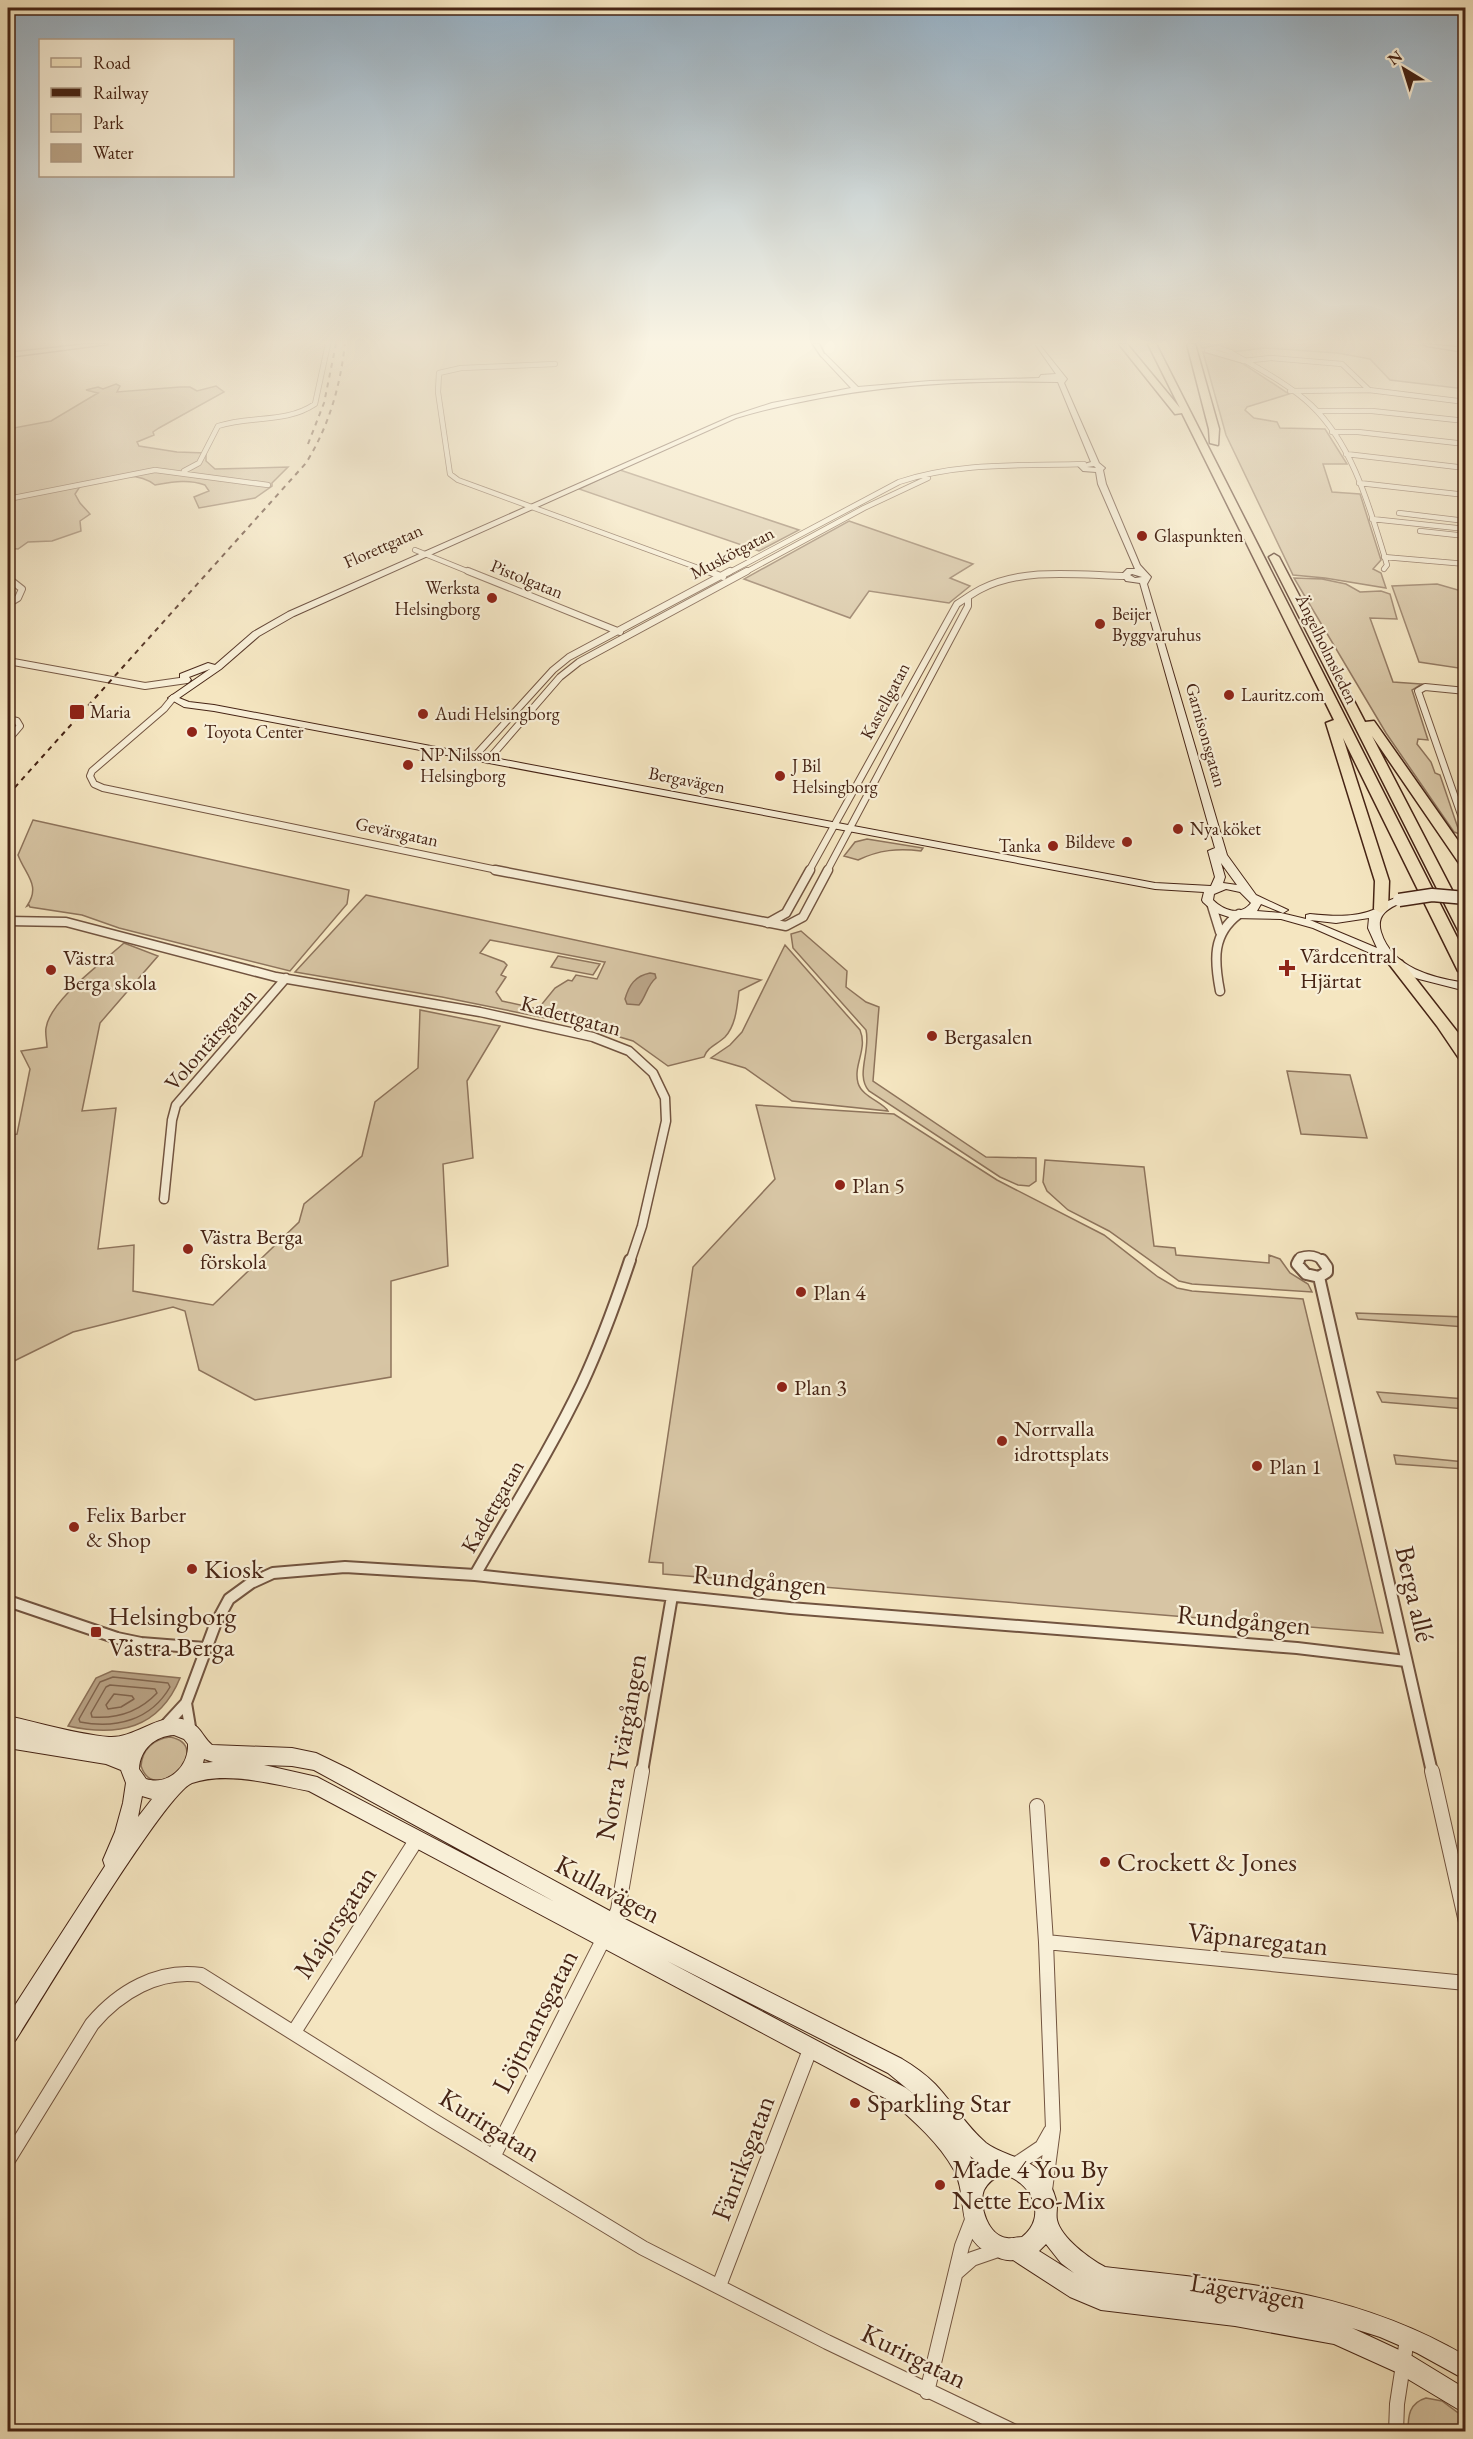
<svg xmlns="http://www.w3.org/2000/svg" width="1473" height="2439" viewBox="0 0 1473 2439" font-family="'EB Garamond',serif">
  <style>
    .green { fill: #d7c5a4; stroke: #8e745c; stroke-width: 1.5; fill-rule: evenodd }
    .water { fill: #baa487; stroke: #8c7159; stroke-width: 1.5 }
    .lines { fill: none; stroke-linecap: round; stroke-linejoin: round }
    .shore { stroke: #80644e; stroke-width: 1.5 }
    .street-far4-casing { stroke: #725440; stroke-width: 6 }
    .street-far3-casing { stroke: #725440; stroke-width: 8 }
    .street-far2-casing { stroke: #725440; stroke-width: 11 }
    .street-far1-casing { stroke: #725440; stroke-width: 14 }
    .street-casing { stroke: #725440; stroke-width: 16 }
    .secondary-casing { stroke: #462415; stroke-width: 2 }
    .primary-casing { stroke: #462415; stroke-width: 3 }
    .highway-casing { stroke: #462415; stroke-width: 3 }
    .street-far4 { stroke: #f8efd7; stroke-width: 4.5 }
    .street-far3 { stroke: #f8efd7; stroke-width: 6 }
    .street-far2 { stroke: #f8efd7; stroke-width: 8 }
    .street-far1 { stroke: #f8efd7; stroke-width: 10 }
    .street { stroke: #f8efd7; stroke-width: 14 }
    .secondary { fill: #f8efd7; fill-rule: evenodd }
    .primary { fill: #f5e6c1; fill-rule: evenodd }
    .highway { fill: #f5e6c1; fill-rule: evenodd }
    .rail { stroke: #462415; stroke-width: 2; stroke-dasharray: 5 5; stroke-linecap: butt }
    .secondary-bridge-casing { stroke: #462415; stroke-width: 15; stroke-linecap: butt }
    .secondary-bridge { stroke: #f8efd7; stroke-width: 12 }
    .poi-dot { fill: #8f2418; stroke: #f8efd7; stroke-width: 2 }
    .labels { text-anchor: middle; stroke-width: 4.5; stroke-linejoin: round; paint-order: stroke }
    .far-poi-label { font-size: 18px; fill: #462415; stroke: #f8efd7; text-anchor: start }
    .far-street-label { font-size: 18px; fill: #462415; stroke: #f8efd7 }
    .poi-label { font-size: 22px; fill: #462415; stroke: #f8efd7; text-anchor: start }
    .street-label { font-size: 22px; fill: #462415; stroke: #f8efd7 }
    .near-poi-label { font-size: 27px; fill: #462415; stroke: #f8efd7; text-anchor: start }
    .near-street-label { font-size: 27px; fill: #462415; stroke: #f8efd7 }
  </style>
  <rect width="100%" height="100%" fill="#f5e6c1"/>
  <filter id="stains"><feTurbulence type="fractalNoise" baseFrequency=".00333" numOctaves="4"/><feColorMatrix values="0 0 0 0 .2 0 0 0 0 .09 0 0 0 0 .02 0 0 0 .5 -.17"/></filter>
  <radialGradient id="worn" r=".72"><stop offset=".6" stop-color="#630" stop-opacity="0"/><stop offset="1" stop-color="#630" stop-opacity=".3"/></radialGradient>
  <!-- green -->
  <path class="green" d="M1200 344H1413L1465 352V389L1390 380 1370 359 1337 353 1265 348 1231 352 1222 346 1202 348Z
    M1203 352 1242 363 1289 394 1247 407 1245 410 1254 418 1277 422 1280 428 1325 429 1347 464H1323L1332 492 1360 494 1381 560 1373 569 1381 573 1386 588 1325 578 1293 575 1226 435Z
    M116 384 120 386 117 392 180 387H190L197 391 216 386 224 392 159 428 153 432 154 435 137 442 139 446 177 452 206 453V461L215 469 288 467 272 483V486L255 498 199 508 194 497 209 491 205 485C188 479 173 482 155 485 134 468 105 480 81 485L75 494 80 503 90 514 80 521 81 531 52 541 28 542 18 549 8 548V429L51 421 98 393 86 390 98 387 103 389Z
    M620 470 799 530 759 551 579 489Z
    M849 521 973 564 950 578 970 586 949 603 869 591 850 618 744 579Z
    M1294 578 1322 579 1346 584 1360 592 1381 591 1390 594 1397 619 1370 618 1393 682 1422 684 1412 690 1428 740 1418 739 1417 744 1431 762 1435 773 1440 775 1460 834 1454 832 1386 733Z
    M1437 584 1465 592V669L1419 662 1392 586Z
    M33 820 349 890 347 904 290 971 119 928 82 915 30 907 29 905 27 906C41 885 26 876 18 855Z
    M867 839 923 848 921 851C898 848 879 850 858 860L844 856 855 842Z
    M366 895 761 980 739 991C737 1007 736 1025 725 1037 718 1044 707 1047 704 1057L668 1066 633 1041 580 1025 442 997 295 972ZM490 940 604 962H605L597 979 576 975 572 981 568 980 555 988 538 1009 502 1001 496 992 506 977 501 975 507 965 504 962 480 953Z
    M801 931 847 971 846 987 866 1002 879 1007 873 1081 986 1157 1036 1158V1181L1029 1186 1018 1185 1000 1177 869 1091C855 1075 871 1051 866 1030L793 948 791 934Z
    M124 943 158 956 100 1023 82 1111 116 1108 98 1249 134 1245 133 1291 213 1305 299 1222 304 1204 362 1156 375 1102 418 1068 420 1010 500 1026 467 1081 473 1158 443 1164 448 1266 391 1281V1377L255 1400 199 1370 185 1311 173 1307 73 1332 8 1364V1136L17 1134 30 1069 21 1051 47 1047C47 1041 45 1034 46 1028 50 1000 103 962 124 943Z
    M785 945 860 1030C868 1049 853 1065 858 1083 862 1097 883 1102 888 1111L792 1101 745 1068 711 1058 730 1045 742 1032Z
    M558 956 600 964 593 975 551 967Z
    M1287 1071 1350 1075 1367 1138 1301 1134Z
    M756 1105 894 1114 997 1180 1104 1235 1158 1277 1177 1288 1192 1291 1303 1299 1383 1633 663 1574V1563L649 1562 693 1267 775 1179Z
    M1045 1160 1144 1167 1154 1246 1175 1248 1176 1255 1269 1263V1255L1280 1259 1290 1273 1308 1284 1312 1292 1192 1284 1179 1281 1109 1231 1068 1210 1047 1191 1043 1182Z
    M1356 1313 1465 1317V1327L1358 1319Z
    M1377 1392 1465 1399V1409L1382 1402Z
    M1394 1455 1465 1462V1469L1396 1464Z
    M170 1737C216 1746 155 1808 141 1766 142 1749 154 1739 170 1737Z
    M1426 2398 1442 2401 1465 2418V2431H1408C1408 2416 1409 2403 1426 2398Z"/>
  <!-- water -->
  <path class="water" d="M650 973 655 974 656 978C647 985 646 997 639 1005L627 1004 625 999C629 985 635 976 650 973Z
    M112 1671 180 1678C159 1729 118 1737 68 1726L96 1678Z"/>
  <g class="lines">
    <!-- shore -->
    <path class="shore" d="M113 1677 168 1683 170 1687C151 1720 116 1729 80 1722L79 1719 100 1682Z
      M110 1685 155 1689 157 1693C139 1712 118 1719 92 1717L91 1713 106 1687Z
      M114 1694 132 1696 134 1699 121 1707 108 1709 106 1705Z"/>
    <defs>
      <path id="street-far4" d="M1241 360 1207 350 1219 348 1230 352C1256 367 1290 385 1311 405 1353 445 1369 506 1385 558L1387 565 1384 569
        M1243 361 1271 358 1342 364 1369 390
        M555 364 461 368 439 373 438 392 450 474 458 480 712 573
        M1290 391 1369 390 1466 402
        M1317 411H1372L1466 421
        M1332 432H1358L1466 444
        M1346 454 1466 468
        M184 471 199 463 218 426C251 415 285 424 315 404L328 344
        M1359 483 1466 495
        M8 499 155 470 268 485
        M1399 513 1466 521
        M1372 519 1466 529
        M1420 531 1466 536
        M415 550 472 573
        M1384 557 1466 564
        M728 573 899 482C960 462 1021 466 1084 464
        M744 573 864 508 928 478"/>
      <path id="street-far3" d="M468 571 620 632
        M708 571 723 577
        M8 578 22 589 18 598 8 604
        M8 661 145 686 187 680
        M1466 691 1425 687 1418 691 1466 829
        M173 698 164 709 92 771 90 776 94 784 103 788 502 871
        M8 719 17 721 20 726 8 740
        M474 757 553 670 569 657 730 571
        M488 760 560 677 579 662 747 571
        M809 871 957 604C965 599 973 593 981 589 1024 567 1079 575 1125 576
        M827 871 968 606V597"/>
      <path id="street-far2" d="M495 870 786 926 803 917 828 870
        M1212 906 1220 932
        M8 921 66 922 276 977 480 1012 593 1037 629 1051 653 1073 665 1098 666 1121 642 1226 630 1262
        M768 923 786 913 810 870
        M1220 991C1214 960 1212 934 1239 914
        M164 1199 172 1120 176 1105 286 978
        M1298 1262 1300 1257C1309 1254 1317 1255 1324 1262"/>
      <path id="street-far1" d="M1299 1260 1297 1264 1306 1274 1319 1277
        M1319 1277 1432 1772
        M1319 1277 1327 1272V1267L1322 1260
        M475 1575C511 1512 551 1449 582 1384 601 1343 616 1302 630 1260
        M8 1601 117 1638 141 1643 205 1648
        M186 1703 191 1733
        M163 1728 186 1703 215 1625 229 1599 251 1583 273 1573 345 1567 475 1575 790 1608 1297 1648 1406 1661
        M642 1772 672 1596"/>
      <path id="street" d="M1432 1771 1466 1922
        M1037 1806 1046 1942 1053 2129 1045 2190
        M612 1924 618 1910 642 1771
        M1046 1942 1466 1983
        M294 2032 417 1839
        M493 2157 605 1936
        M8 2160 92 2024C119 1992 158 1969 201 1975L434 2121 643 2248 827 2342 1015 2432
        M1015 2165 1042 2147 1051 2131
        M956 2273 972 2259 1001 2249
        M719 2286 811 2047
        M927 2392 962 2246 972 2220
        M1396 2432 1397 2404 1407 2339"/>
      <path id="secondary" d="M1035 344H1039L1067 379 1064 383 1099 463 1105 468 1103 470 1106 484 1140 565 1151 577 1147 584 1227 855 1256 895 1288 910 1283 913 1261 904 1257 911 1281 913 1306 919V915L1310 914C1330 916 1354 918 1373 910 1383 906 1390 896 1403 898V902C1388 908 1376 915 1381 932 1392 968 1433 978 1466 983V991L1419 979 1405 974 1386 960 1313 928 1281 919 1232 918 1214 912 1203 902 1202 900 1204 892 1155 889 214 711 184 707 168 698 210 669 189 677 191 680 187 683 180 678V674L208 663 215 665 253 632 288 612 732 416 772 403 851 388 821 356V354H825L858 387 930 381 1039 378 1041 375 1056 374ZM1058 382 1091 462 1078 466 1083 471 1096 472 1098 484 1135 569H1127L1121 575 1126 581 1140 583 1215 848 1208 851 1215 877 1211 886 1155 883 214 705 189 702 179 698 221 669 259 636 294 616 736 418C841 387 950 379 1058 382ZM1094 466 1096 468 1087 467ZM1132 574 1142 577 1135 578 1130 575ZM1221 863 1237 885 1223 883 1225 877ZM1226 889 1240 892 1251 903C1240 917 1223 910 1213 900L1214 894ZM1369 918 1368 928 1377 948 1310 920 1336 923Z
        M8 1716C40 1723 76 1734 109 1737 140 1739 167 1702 197 1727 203 1733 205 1739 212 1745L292 1748 316 1753 349 1769 619 1916 902 2059C914 2066 925 2074 935 2084 953 2103 966 2126 986 2143 1005 2157 1030 2157 1045 2177 1051 2185 1056 2196 1057 2206 1057 2210 1056 2216 1057 2220 1061 2238 1090 2259 1105 2267 1235 2282 1350 2288 1466 2356V2380L1417 2353 1380 2337 1352 2328 1412 2356 1466 2389V2414L1396 2372 1334 2344 1235 2326 1101 2310 1070 2297 1013 2260C1005 2261 999 2258 991 2254 954 2238 969 2197 954 2170 939 2143 915 2122 892 2102L309 1791C273 1784 227 1771 192 1783 165 1793 39 2004 15 2041L8 2044V2016L105 1866 103 1860 115 1832 123 1803 126 1783 121 1770 106 1764 8 1748ZM174 1735 184 1739 188 1744C189 1767 168 1786 146 1779L139 1769C140 1749 155 1736 174 1735ZM204 1759 213 1762 203 1763ZM264 1765 292 1766 314 1770 555 1902 317 1777ZM142 1796 152 1799 138 1817ZM667 1961 888 2073 921 2100 906 2088ZM970 2156 979 2163 975 2166ZM1002 2174C1031 2181 1049 2216 1022 2237 1017 2237 1011 2239 1007 2238 988 2236 978 2205 984 2190 988 2182 994 2178 1002 2174ZM1046 2244 1061 2263 1074 2273 1039 2251Z"/>
      <path id="primary" d="M88 344H108L8 357V353Z
        M813 344H819L825 356H821Z
        M1424 344 1466 348V352L1427 346Z"/>
      <path id="highway" d="M1119 344H1127L1180 408 1148 344H1156L1466 955V976L1458 971 1343 738 1389 881 1388 909 1381 913 1374 909 1375 881 1326 723 1334 720 1182 413 1175 414Z
        M1187 344H1195L1219 429 1218 445 1210 443 1209 429Z
        M1274 554 1279 557 1365 722 1374 721 1466 852V867L1461 866 1372 736 1466 917V936L1459 932 1269 557Z
        M1397 959 1402 961 1466 1043V1061L1460 1060 1437 1026 1389 964Z"/>
    </defs>
    <!-- street-far4 casing -->
    <use href="#street-far4" class="street-far4-casing"/>
    <!-- street-far3 casing -->
    <use href="#street-far3" class="street-far3-casing"/>
    <!-- street-far2 casing -->
    <use href="#street-far2" class="street-far2-casing"/>
    <!-- street-far1 casing -->
    <use href="#street-far1" class="street-far1-casing"/>
    <!-- street casing -->
    <use href="#street" class="street-casing"/>
    <!-- secondary casing -->
    <use href="#secondary" class="secondary-casing"/>
    <!-- primary casing -->
    <use href="#primary" class="primary-casing"/>
    <!-- highway casing -->
    <use href="#highway" class="highway-casing"/>
    <!-- street-far4 -->
    <use href="#street-far4" class="street-far4"/>
    <!-- street-far3 -->
    <use href="#street-far3" class="street-far3"/>
    <!-- street-far2 -->
    <use href="#street-far2" class="street-far2"/>
    <!-- street-far1 -->
    <use href="#street-far1" class="street-far1"/>
    <!-- street -->
    <use href="#street" class="street"/>
    <!-- secondary -->
    <use href="#secondary" class="secondary"/>
    <!-- primary -->
    <use href="#primary" class="primary"/>
    <!-- highway -->
    <use href="#highway" class="highway"/>
    <!-- rail -->
    <path class="rail" d="M308 444 324 403 336 344
      M8 795 306 463C329 426 340 387 345 344"/>
    <defs>
      <path id="secondary-bridge" d="M1399 900 1432 895 1466 898"/>
    </defs>
    <!-- secondary-bridge casing -->
    <use href="#secondary-bridge" class="secondary-bridge-casing"/>
    <!-- secondary-bridge -->
    <use href="#secondary-bridge" class="secondary-bridge"/>
  </g>
  <!-- sky -->
  <linearGradient id="sky" x2="0" y2="1"><stop stop-color="#95aec1"/><stop offset="0.5" stop-color="#faf4e3"/><stop offset="1" stop-color="#faf4e3" stop-opacity="0"/></linearGradient>
  <rect width="1473" height="685" fill="url(#sky)"/>
  <!-- markers -->
  <g class="poi-dot">
    <circle cx="1142" cy="536" r="6"/>
    <circle cx="492" cy="598" r="6"/>
    <circle cx="1100" cy="624" r="6"/>
    <circle cx="1229" cy="695" r="6"/>
    <rect x="69" y="704" width="16" height="16" rx="3"/>
    <circle cx="423" cy="714" r="6"/>
    <circle cx="192" cy="732" r="6"/>
    <circle cx="408" cy="765" r="6"/>
    <circle cx="780" cy="776" r="6"/>
    <circle cx="1178" cy="829" r="6"/>
    <circle cx="1127" cy="842" r="6"/>
    <circle cx="1053" cy="846" r="6"/>
    <path d="M1284 959h6v6h6v6h-6v6h-6v-6h-6v-6h6z"/>
    <circle cx="51" cy="970" r="6"/>
    <circle cx="932" cy="1036" r="6"/>
    <circle cx="840" cy="1185" r="6"/>
    <circle cx="188" cy="1249" r="6"/>
    <circle cx="801" cy="1292" r="6"/>
    <circle cx="782" cy="1387" r="6"/>
    <circle cx="1002" cy="1441" r="6"/>
    <circle cx="1257" cy="1466" r="6"/>
    <circle cx="74" cy="1527" r="6"/>
    <circle cx="192" cy="1569" r="6"/>
    <rect x="90" y="1626" width="12" height="12" rx="3"/>
    <circle cx="1105" cy="1862" r="6"/>
    <circle cx="855" cy="2103" r="6"/>
    <circle cx="940" cy="2185" r="6"/>
  </g>
  <g class="labels">
    <!-- far-poi labels -->
    <g class="far-poi-label">
      <text x="1154" y="542">Glaspunkten</text>
      <text x="480" y="594" text-anchor="end">Werksta<tspan x="480" dy="21">Helsingborg</tspan></text>
      <text x="1112" y="620">Beijer<tspan x="1112" dy="21">Byggvaruhus</tspan></text>
      <text x="1241" y="701">Lauritz.com</text>
      <text x="90" y="718">Maria</text>
      <text x="435" y="720">Audi Helsingborg</text>
      <text x="204" y="738">Toyota Center</text>
      <text x="420" y="761">NP Nilsson<tspan x="420" dy="21">Helsingborg</tspan></text>
      <text x="792" y="772">J Bil<tspan x="792" dy="21">Helsingborg</tspan></text>
      <text x="1190" y="835">Nya köket</text>
      <text x="1115" y="848" text-anchor="end">Bildeve</text>
      <text x="1041" y="852" text-anchor="end">Tanka</text>
    </g>
    <!-- far-street labels -->
    <g class="far-street-label">
      <text transform="translate(383 546) rotate(-24)" y="6">Florettgatan</text>
      <text transform="translate(732 553) rotate(-28)" y="6">Muskötgatan</text>
      <text transform="translate(527 579) rotate(22)" y="6">Pistolgatan</text>
      <text transform="translate(1327 649) rotate(64)" y="6">Ängelholmsleden</text>
      <text transform="translate(885 701) rotate(-62)" y="6">Kastellgatan</text>
      <text transform="translate(1206 735) rotate(74)" y="6">Garnisonsgatan</text>
      <text transform="translate(687 780) rotate(11)" y="6">Bergavägen</text>
      <text transform="translate(397 832) rotate(12)" y="6">Gevärsgatan</text>
    </g>
    <!-- poi labels -->
    <g class="poi-label">
      <text x="1300" y="963">Vårdcentral<tspan x="1300" dy="25">Hjärtat</tspan></text>
      <text x="63" y="965">Västra<tspan x="63" dy="25">Berga skola</tspan></text>
      <text x="944" y="1044">Bergasalen</text>
      <text x="852" y="1193">Plan 5</text>
      <text x="200" y="1244">Västra Berga<tspan x="200" dy="25">förskola</tspan></text>
      <text x="813" y="1300">Plan 4</text>
      <text x="794" y="1395">Plan 3</text>
      <text x="1014" y="1436">Norrvalla<tspan x="1014" dy="25">idrottsplats</tspan></text>
      <text x="1269" y="1474">Plan 1</text>
      <text x="86" y="1522">Felix Barber<tspan x="86" dy="25">&amp; Shop</tspan></text>
    </g>
    <!-- street labels -->
    <g class="street-label">
      <text transform="translate(571 1015) rotate(15)" y="8">Kadettgatan</text>
      <text transform="translate(210 1039) rotate(-49)" y="8">Volontärsgatan</text>
      <text transform="translate(492 1506) rotate(-60)" y="8">Kadettgatan</text>
    </g>
    <!-- near-poi labels -->
    <g class="near-poi-label">
      <text x="204" y="1578">Kiosk</text>
      <text x="108" y="1625">Helsingborg<tspan x="108" dy="31">Västra Berga</tspan></text>
      <text x="1117" y="1871">Crockett &amp; Jones</text>
      <text x="867" y="2112">Sparkling Star</text>
      <text x="952" y="2178">Made 4 You By<tspan x="952" dy="31">Nette Eco-Mix</tspan></text>
    </g>
    <!-- near-street labels -->
    <g class="near-street-label">
      <text transform="translate(760 1580) rotate(5)" y="9">Rundgången</text>
      <text transform="translate(1415 1594) rotate(77)" y="9">Berga allé</text>
      <text transform="translate(1244 1620) rotate(5)" y="9">Rundgången</text>
      <text transform="translate(621 1747) rotate(-80)" y="9">Norra Tvärgången</text>
      <text transform="translate(608 1889) rotate(28)" y="9">Kullavägen</text>
      <text transform="translate(335 1922) rotate(-57)" y="9">Majorsgatan</text>
      <text transform="translate(1258 1939) rotate(6)" y="9">Väpnaregatan</text>
      <text transform="translate(535 2021) rotate(-63)" y="9">Löjtnantsgatan</text>
      <text transform="translate(490 2125) rotate(32)" y="9">Kurirgatan</text>
      <text transform="translate(743 2158) rotate(-69)" y="9">Fänriksgatan</text>
      <text transform="translate(1248 2291) rotate(9)" y="9">Lägervägen</text>
      <text transform="translate(914 2356) rotate(26)" y="9">Kurirgatan</text>
    </g>
  </g>
  <!-- margin -->
  <rect width="1473" height="2439" fill="none" stroke="#f5e6c1" stroke-width="30"/>
  <rect x="9" y="9" width="1455" height="2421" fill="none" stroke="#462415" stroke-width="3"/>
  <rect x="15" y="15" width="1443" height="2409" fill="none" stroke="#462415" stroke-width="1.5"/>
  <!-- legend -->
  <rect x="39" y="39" width="195" height="138" fill="#f8efd7" stroke="#b19e89" stroke-width="1.5"/>
  <rect x="51" y="58" width="30" height="9" fill="#f5e6c1" stroke="#b19e89" stroke-width="1.5"/>
  <text x="93" y="69" font-size="18" fill="#462415">Road</text>
  <rect x="51" y="88" width="30" height="9" fill="#462415" stroke="#b19e89" stroke-width="1.5"/>
  <text x="93" y="99" font-size="18" fill="#462415">Railway</text>
  <rect x="51" y="114" width="30" height="18" fill="#d7c5a4" stroke="#b19e89" stroke-width="1.5"/>
  <text x="93" y="129" font-size="18" fill="#462415">Park</text>
  <rect x="51" y="144" width="30" height="18" fill="#baa487" stroke="#b19e89" stroke-width="1.5"/>
  <text x="93" y="159" font-size="18" fill="#462415">Water</text>
  <!-- north arrow -->
  <g transform="translate(1404 69) rotate(322)" stroke="#f8efd7" stroke-width="4.5" paint-order="stroke">
  <path d="M0-4.5L10 22L0 15L-10 22Z" fill="#462415"/>
  <text y="-9" font-size="16" font-weight="bold" text-anchor="middle" fill="#462415">N</text>
  </g>
  <rect width="100%" height="100%" filter="url(#stains)"/>
  <rect width="100%" height="100%" fill="url(#worn)"/>
</svg>
